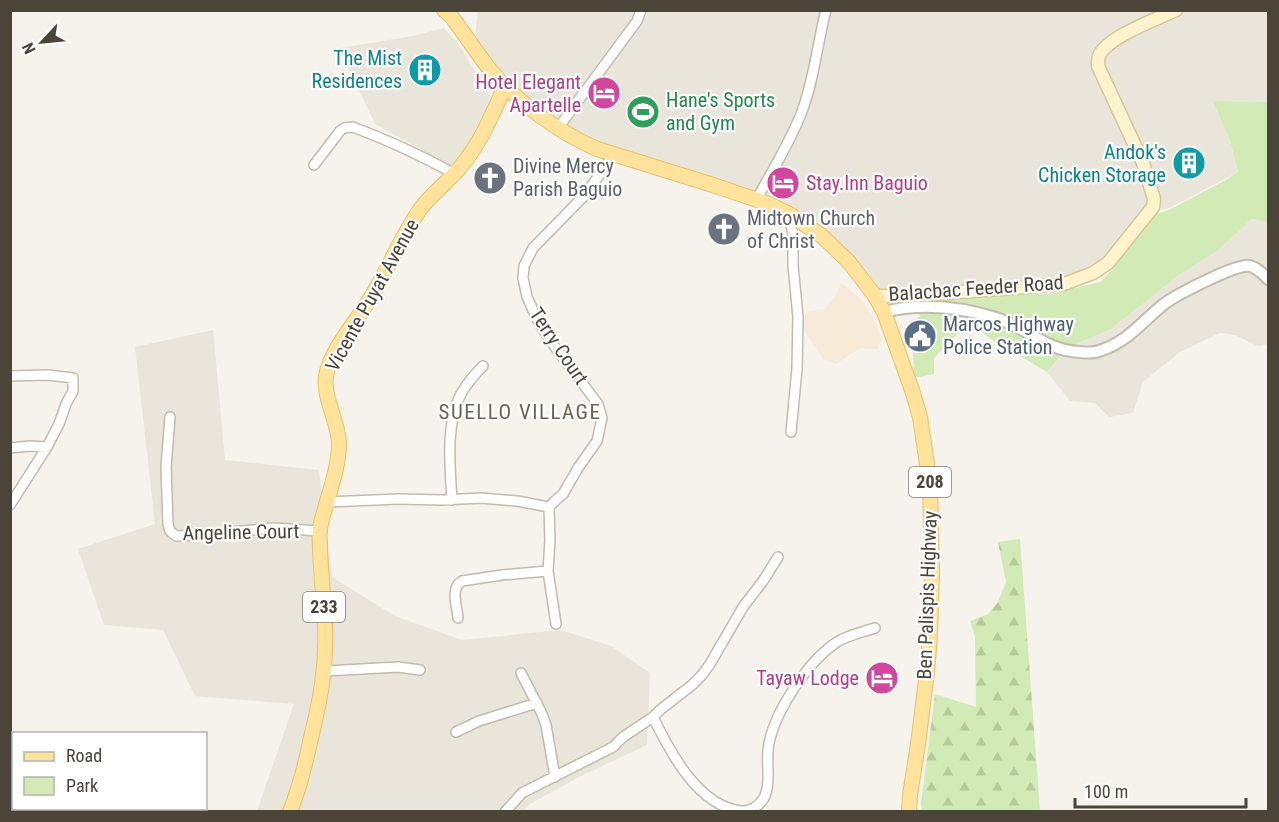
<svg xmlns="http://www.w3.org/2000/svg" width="1279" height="822" font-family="'Roboto Condensed',sans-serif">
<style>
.residential{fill:#eae5da}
.commercial{fill:#f7ead8}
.green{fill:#d2eab5}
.forest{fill:url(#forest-firs)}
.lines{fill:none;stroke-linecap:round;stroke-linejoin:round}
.minor-casing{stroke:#c2bbae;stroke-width:12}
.tertiary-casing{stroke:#c2bbae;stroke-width:14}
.secondary-casing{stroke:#d6c79b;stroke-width:15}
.primary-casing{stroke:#e6c16a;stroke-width:16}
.minor{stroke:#fff;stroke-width:9}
.tertiary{stroke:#fff;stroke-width:10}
.secondary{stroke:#fff3cd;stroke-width:12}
.primary{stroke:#ffe39c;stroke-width:14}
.labels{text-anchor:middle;stroke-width:4.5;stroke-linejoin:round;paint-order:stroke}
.shield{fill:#fff;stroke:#817c74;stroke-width:1.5}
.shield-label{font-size:18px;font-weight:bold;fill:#4b4439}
.culture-label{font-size:20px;fill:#0d838f;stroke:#fff;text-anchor:end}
.hotel-label{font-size:20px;fill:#b23c85;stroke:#fff;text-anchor:end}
.leisure-label{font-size:20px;fill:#27864d;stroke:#fff;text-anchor:start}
.worship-label{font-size:20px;fill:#5b616d;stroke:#fff;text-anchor:start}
.street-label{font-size:20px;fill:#4b4439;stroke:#fff}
.service-label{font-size:20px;fill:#4e5e75;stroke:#fff;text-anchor:start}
.neighbourhood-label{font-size:21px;letter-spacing:1.5px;fill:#6e6250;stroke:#fff}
</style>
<defs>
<pattern id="forest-firs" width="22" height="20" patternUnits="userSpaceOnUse" patternTransform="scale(1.5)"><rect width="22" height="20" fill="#d2eab5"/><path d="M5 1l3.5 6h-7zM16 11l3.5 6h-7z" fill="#b6ca9c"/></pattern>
</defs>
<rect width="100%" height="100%" fill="#f6f3ec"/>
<path class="residential" d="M478 10 1268 11V102L1213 101 1230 141 1238 172 1169 208 1164 209 1153 207 1108 263 1064 284 875 296 789 214 558 128 474 47Z
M444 28 457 42 491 96 485 113 463 152 452 167 375 124 339 48 413 36Z
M1252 219 1268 222V344L1258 346 1235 335 1220 333 1180 352 1143 382 1133 413 1109 417 1095 403 1070 401 1047 372 1067 348 1111 329 1179 275 1217 251Z
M213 330 225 460 319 470 332 577 395 616 462 640 561 630 611 646 650 673 647 745 579 777 530 804 523 811H257L294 704 195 696 163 630 104 625 78 549 155 524 135 347Z"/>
<path class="commercial" d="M841 283 861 299 874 318 882 340 877 349 860 348 836 364 823 359 801 326 807 311 825 309 836 296Z"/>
<path class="green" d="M1213 101 1268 102V222L1252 219 1217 251 1179 275 1111 329 1067 348 1047 372 988 337 970 321 934 358V374L914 378 913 350 910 322 920 316 916 305V293L1051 294 1100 282 1114 268 1125 248 1149 215 1167 211 1226 180 1238 172 1230 141Z"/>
<path class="forest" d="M1020 539 1040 811H922L921 803 935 694 976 707 975 637 970 621 988 614 998 602 1006 582 998 542Z"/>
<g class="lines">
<defs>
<path id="minor" d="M558 128 637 21 641 10
M314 165 340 131 344 128 353 127C388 140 422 156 455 174
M756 200C772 172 789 144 801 114 814 81 817 45 826 10
M789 214 793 235V265L798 317 797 369 791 432
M10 376 48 375 73 378V391L66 404 59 424 47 447 10 505
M170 417 166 467 168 524 170 531 176 536 198 535 274 528 320 531
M10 448 29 446 47 447
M452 500C450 467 445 422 462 392 468 382 475 374 483 366
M327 502 399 499 442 500 481 498 517 501 549 507
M549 507 556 500 563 494 578 468 597 441 602 418 598 404 549 339 537 319 527 297 523 278 524 266 533 248 584 196 614 155
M549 507 550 540 548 571 556 624
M458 618C457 606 450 588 462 581L502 575 548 571
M325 671 398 667 420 670
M521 673 542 714 546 725 555 777
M653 717C670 752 698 806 741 811 750 812 759 806 764 798 772 782 765 761 769 743 776 710 808 661 837 642 848 635 863 632 875 628
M456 732 479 721 537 703
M505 812 522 793 613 747 623 737 653 717 660 710 692 685 702 675 710 664 743 607 763 581 778 557"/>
<path id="tertiary" d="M884 312C920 303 960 307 996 318 1027 327 1043 350 1080 352 1087 353 1095 353 1102 350 1127 342 1144 320 1164 304 1176 295 1237 263 1250 266 1258 268 1263 274 1268 279"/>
<path id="secondary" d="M875 296H908L1064 284 1093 273 1108 263 1153 207 1154 199 1143 163 1098 66C1098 64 1098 58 1099 56 1107 37 1157 19 1176 10"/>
<path id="primary" d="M444 10 451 16C465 34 477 54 492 72 519 104 559 132 597 149L713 185 769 204 789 214 822 236 849 262 875 296 884 312 913 393 920 417 930 484 932 573 930 635 927 672 918 744 910 795 909 812
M290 812C299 789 305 766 310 742 320 701 327 668 325 626 324 600 321 575 320 549 320 543 319 537 320 531 320 522 324 513 326 505 332 484 339 464 339 443 338 420 323 399 326 376 330 351 355 323 368 302 387 273 399 240 419 211 431 193 449 182 462 165 481 142 493 113 505 86"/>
</defs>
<use href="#minor" class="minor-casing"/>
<use href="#tertiary" class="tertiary-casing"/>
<use href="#secondary" class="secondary-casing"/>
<use href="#primary" class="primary-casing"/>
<use href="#minor" class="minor"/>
<use href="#tertiary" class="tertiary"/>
<use href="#secondary" class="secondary"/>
<use href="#primary" class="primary"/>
</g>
<defs>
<symbol id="building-disc" viewBox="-11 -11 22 22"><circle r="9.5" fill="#0f9aa8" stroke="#fff"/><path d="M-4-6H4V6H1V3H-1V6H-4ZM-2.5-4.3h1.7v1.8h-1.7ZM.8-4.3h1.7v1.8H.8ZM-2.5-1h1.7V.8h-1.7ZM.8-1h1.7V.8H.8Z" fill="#fff"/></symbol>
<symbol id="hotel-disc" viewBox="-11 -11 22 22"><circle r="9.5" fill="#d1479c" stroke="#fff"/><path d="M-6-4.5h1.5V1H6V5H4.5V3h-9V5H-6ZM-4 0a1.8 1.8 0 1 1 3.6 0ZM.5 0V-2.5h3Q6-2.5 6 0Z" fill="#fff"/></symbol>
<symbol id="stadium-disc" viewBox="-11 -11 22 22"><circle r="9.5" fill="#2e9e5b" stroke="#fff"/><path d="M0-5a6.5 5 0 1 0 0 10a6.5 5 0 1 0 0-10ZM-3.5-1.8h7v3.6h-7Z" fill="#fff"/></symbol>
<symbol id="church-disc" viewBox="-11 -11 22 22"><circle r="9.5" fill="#6b7280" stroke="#fff"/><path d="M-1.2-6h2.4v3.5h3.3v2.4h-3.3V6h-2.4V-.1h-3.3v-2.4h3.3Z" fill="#fff"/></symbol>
<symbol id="civic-disc" viewBox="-11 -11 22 22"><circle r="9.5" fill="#5c6f8a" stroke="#fff"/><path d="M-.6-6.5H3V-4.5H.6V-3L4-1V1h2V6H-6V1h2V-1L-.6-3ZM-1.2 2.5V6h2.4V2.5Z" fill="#fff"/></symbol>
</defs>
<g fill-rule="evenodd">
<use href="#building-disc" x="406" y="51" width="38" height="38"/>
<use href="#hotel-disc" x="585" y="74" width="38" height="38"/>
<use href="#stadium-disc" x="624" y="93" width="38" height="38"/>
<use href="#building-disc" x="1170" y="144" width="38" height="38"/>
<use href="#church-disc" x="471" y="159" width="38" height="38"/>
<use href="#hotel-disc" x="764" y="164" width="38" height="38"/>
<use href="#church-disc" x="705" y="210" width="38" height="38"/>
<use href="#civic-disc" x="901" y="317" width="38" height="38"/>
<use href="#hotel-disc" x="863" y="659" width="38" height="38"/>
</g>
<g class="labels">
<g class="shield">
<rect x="909" y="467" width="42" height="30" rx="4.5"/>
<rect x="303" y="592" width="42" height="30" rx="4.5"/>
</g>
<g class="shield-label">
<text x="930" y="488">208</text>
<text x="324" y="613">233</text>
</g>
<g class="culture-label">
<text x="402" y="65">The Mist<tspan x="402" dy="23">Residences</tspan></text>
<text x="1166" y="159">Andok's<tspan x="1166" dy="23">Chicken Storage</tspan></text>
</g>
<g class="hotel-label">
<text x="581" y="89">Hotel Elegant<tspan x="581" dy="23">Apartelle</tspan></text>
<text x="806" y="190" text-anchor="start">Stay.Inn Baguio</text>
<text x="859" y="685">Tayaw Lodge</text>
</g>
<g class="leisure-label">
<text x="666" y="107">Hane's Sports<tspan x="666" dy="23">and Gym</tspan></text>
</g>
<g class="worship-label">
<text x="513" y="173">Divine Mercy<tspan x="513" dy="23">Parish Baguio</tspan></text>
<text x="747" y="225">Midtown Church<tspan x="747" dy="23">of Christ</tspan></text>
</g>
<g class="street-label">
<text transform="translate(976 288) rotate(-4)" y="7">Balacbac Feeder Road</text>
<text transform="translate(372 295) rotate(-61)" y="7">Vicente Puyat Avenue</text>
<text transform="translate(559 346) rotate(56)" y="7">Terry Court</text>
<text transform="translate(241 532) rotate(-1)" y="7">Angeline Court</text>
<text transform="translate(927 595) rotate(-88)" y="7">Ben Palispis Highway</text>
</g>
<g class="service-label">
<text x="943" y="331">Marcos Highway<tspan x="943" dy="23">Police Station</tspan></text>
</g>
<g class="neighbourhood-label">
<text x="520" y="419">SUELLO VILLAGE</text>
</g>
</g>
<rect width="1279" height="822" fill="none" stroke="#4b4439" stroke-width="24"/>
<rect x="12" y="732" width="195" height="78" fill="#ffffff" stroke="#b7b4b0" stroke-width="1.5"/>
<rect x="24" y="752" width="30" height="9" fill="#ffe39c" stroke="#b7b4b0" stroke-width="1.5"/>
<text x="66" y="762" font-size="18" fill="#4b4439">Road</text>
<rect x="24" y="777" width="30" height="18" fill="#d2eab5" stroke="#b7b4b0" stroke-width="1.5"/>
<text x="66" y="792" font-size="18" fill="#4b4439">Park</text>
<g transform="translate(42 42) rotate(244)" stroke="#ffffff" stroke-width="4.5" paint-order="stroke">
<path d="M0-4.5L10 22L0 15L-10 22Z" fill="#4b4439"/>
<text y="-9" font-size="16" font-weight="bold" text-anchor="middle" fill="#4b4439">N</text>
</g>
<path d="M1075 798v9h171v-9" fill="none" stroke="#4b4439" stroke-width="3"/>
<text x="1084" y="798" font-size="18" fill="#4b4439" stroke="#ffffff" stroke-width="4.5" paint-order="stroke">100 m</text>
</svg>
